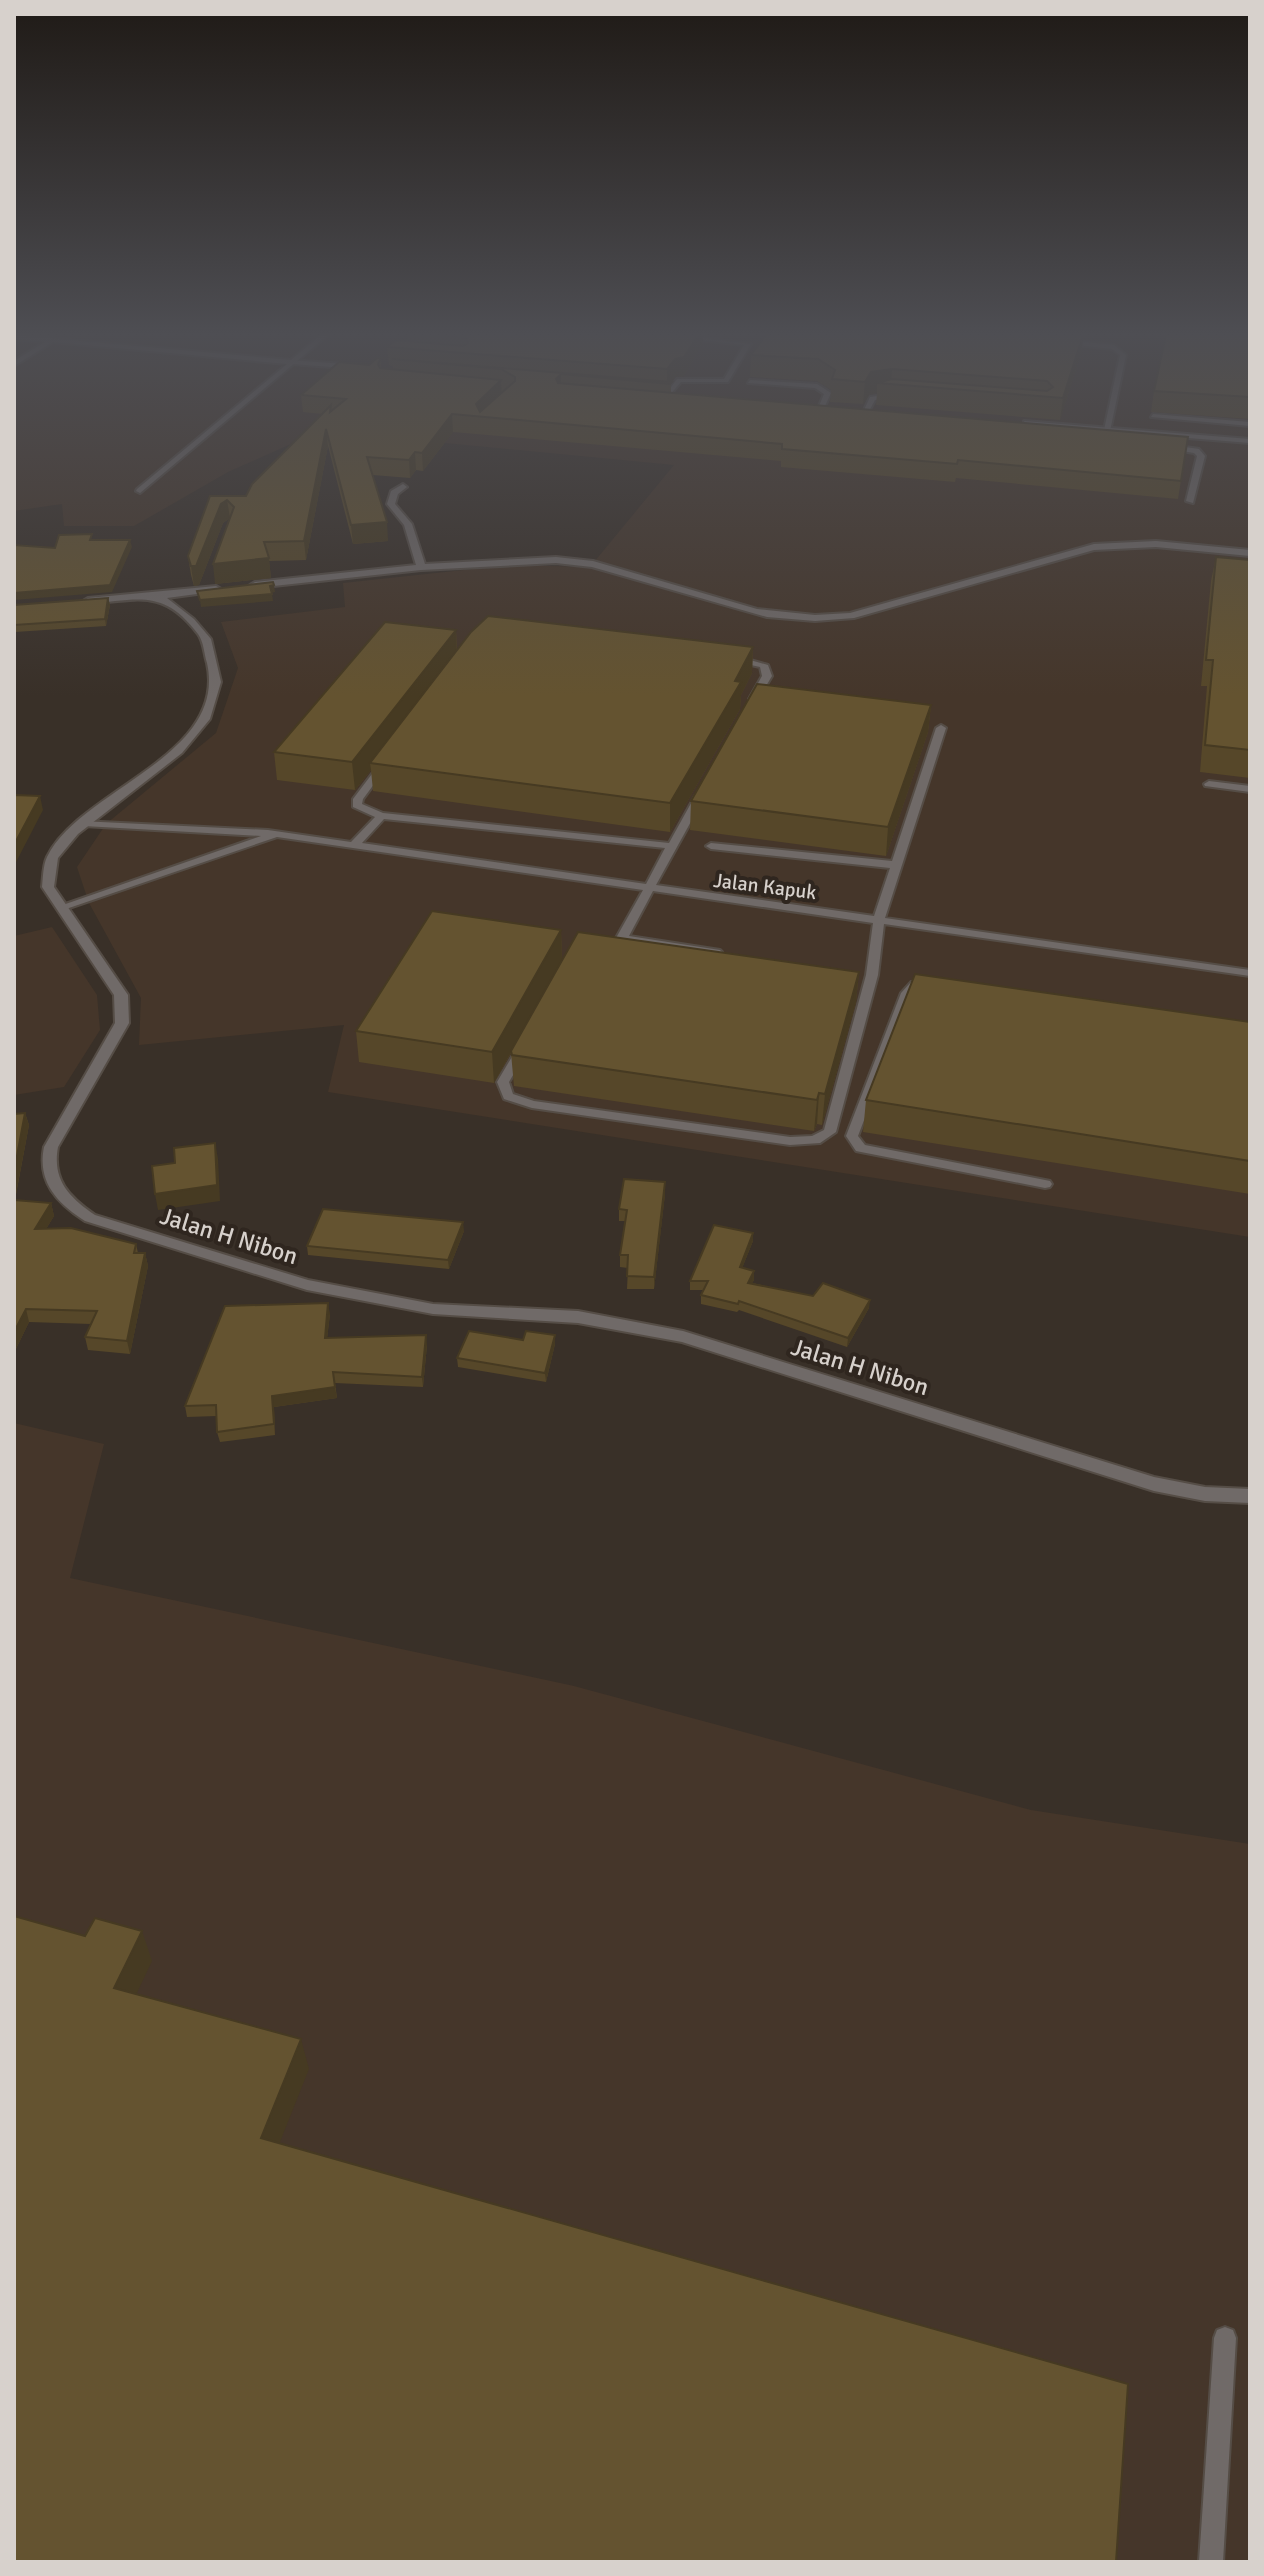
<svg xmlns="http://www.w3.org/2000/svg" width="1264" height="2576" font-family="Signika,sans-serif">
<style>
.built{fill:#45362a}
.lines{fill:none;stroke-linecap:round;stroke-linejoin:round}
.service-casing{stroke:#554d46;stroke-width:4}
.minor-casing{stroke:#554d46;stroke-width:4}
.service{fill:#706a68;fill-rule:evenodd}
.minor{fill:#706a68;fill-rule:evenodd}
.wall{fill:#564729}
.shaded-wall{fill:#463a22}
.building{fill:#645330;stroke:#463a22;stroke-width:2}
.labels{text-anchor:middle;stroke-width:8;stroke-linejoin:round;paint-order:stroke}
.far-street-label{font-size:20px;fill:#d7d1cc;stroke:#2f261f}
.street-label{font-size:24px;fill:#d7d1cc;stroke:#2f261f}
</style>
<rect width="100%" height="100%" fill="#393028"/>
<path class="built" d="M14 335H1250V1237L328 1092 344 1025 139 1045 141 998 89 903 77 867 106 824 216 733 238 668 221 622 345 607 343 583 510 565 590 567 674 465 320 431 228 472 134 526H64L62 504 14 511Z
M52 927 97 995 100 1030 64 1087 14 1095V936Z
M14 1423 104 1444 70 1578 574 1686 1031 1810 1250 1844V2562H14Z"/>
<g class="lines">
<defs>
<path id="service" d="M14 335 291 360 321 335H328L140 493 136 491 137 489 287 364 53 342 14 366V361L45 342 14 339Z
M657 335H677L751 344 728 382H681L669 396 666 394 677 379H724L744 345Z
M1063 340 1114 345 1126 355 1110 431 1104 430 1120 355 1112 349 1061 343Z
M750 380 817 384 831 393 825 406 822 408 819 406 824 394 815 388 748 383Z
M894 394 896 397 875 400 869 411 864 410 870 397Z
M1153 414 1250 422V426L1151 417Z
M1164 444 1199 449 1205 456 1193 503 1186 501 1197 456 1194 453 1164 448Z
M736 656 768 665 772 676 757 701 749 699 762 676 760 667 733 661V657Z
M941 725 946 728 885 918 1250 970V976L884 924 878 975 836 1132 820 1143 790 1145 532 1108 504 1099 497 1082 516 1050 520 1049 526 1053 509 1082 513 1094 534 1101 790 1137 812 1136 824 1130 866 975 873 923 653 891 629 936 720 950 722 952 716 955 618 940 616 938 643 890 277 837 66 909 62 910 57 907 261 836 84 826 80 825V821L268 830 351 842 375 817 353 807V799L378 766 381 765 386 768 363 799 362 804 383 813 669 843 695 796H703L704 798 656 885 874 916 890 868 711 849 706 846 711 843 892 861 936 728ZM384 819 665 848 646 884 362 843Z
M1209 781 1250 786V792L1205 786 1204 784Z
M920 981 926 984 918 987 912 994 858 1136 865 1145 1045 1180 1050 1181 1052 1184 1050 1187 1045 1188 861 1152 856 1151 846 1136 901 993 911 982Z
M1225 2327 1233 2330 1236 2338 1223 2562H1199L1214 2338 1217 2330Z"/>
<path id="minor" d="M289 360 358 365 362 367 358 369 292 364Z
M1024 421 1250 439V443L1027 425Z
M403 484 407 487 398 494 395 504 412 524 425 564 556 557 593 561 757 609 815 615 850 613 1094 544 1156 541 1250 550V556L1156 547 1094 550 854 618 815 621 767 617 592 567 556 563 421 570 255 588 250 585 255 582 416 565 404 525 387 504 391 491Z
M216 586 221 589 219 591 167 598 194 619 211 639 221 682 210 719 182 753 78 834 58 858 54 887 128 995 129 1023 58 1147C52 1180 69 1197 95 1215L308 1280 433 1304 578 1311 683 1331 1154 1477 1205 1487 1250 1489V1503L1205 1501 1154 1491 682 1342 578 1323 433 1314 307 1290 85 1221C57 1203 37 1182 44 1147L115 1023 114 995 42 887C43 878 43 865 47 857 80 789 228 757 207 663 204 654 204 642 198 634 163 588 138 600 88 604L83 601 88 598Z"/>
</defs>
<use href="#service" class="service-casing"/>
<use href="#minor" class="minor-casing"/>
<use href="#service" class="service"/>
<use href="#minor" class="minor"/>
</g>
<path class="wall" d="M407 335H708H703V343L684 376 675 377 671 382V393L1188 437 1178 499 956 478 955 482 781 467V461L453 432 423 471 416 470 410 478 373 475 388 541 353 544 328 446 306 560 269 561 271 578 215 584 230 518 223 523 199 585 194 586 191 575 188 556 210 496H246L322 414 303 412 301 395 369 365 381 358V369L393 370V366L389 365 387 347 407 341Z
M1250 336V419L1151 412 1154 391Z
M1081 353 1060 420 876 405 877 393 870 394 863 404 830 402 831 390 817 381 750 377 751 355Z
M1216 557 1250 560V778L1200 772 1207 686H1201L1211 581Z
M108 598 110 605 106 626 15 632 14 634V605Z
M456 630 457 650 753 647 752 673 741 695 740 709 670 832 373 791 371 770 355 790 277 780 274 752Z
M931 705 928 732 886 856 690 830 691 801Z
M561 930 562 960 859 972 856 1002 822 1125 817 1124 814 1131 514 1086 511 1053 494 1083 359 1062 356 1031Z
M1250 1022V1194L863 1132 866 1100Z
M25 1113 29 1125 15 1200 51 1203 54 1216 46 1229 136 1244 138 1253H145L148 1266 130 1354 88 1350 85 1337 91 1324 29 1322 14 1353V1114Z
M665 1182V1194L654 1289H627L628 1268 620 1267V1255L625 1221H619V1209Z
M464 1231 449 1269 308 1255 307 1246Z
M753 1233V1241L742 1268 754 1280 752 1283 869 1308 847 1347 739 1310 737 1312 701 1304V1295L704 1290H690V1281Z
M330 1314 327 1338 427 1345 423 1387 335 1383 337 1398 274 1407 275 1435 220 1442 217 1432V1416L187 1417 185 1406Z
M555 1335V1344L546 1382 458 1367 457 1358Z"/>
<path class="shaded-wall" d="M698 335H703V343L684 376 675 377 670 384H667V369L675 359Z
M1084 335 1081 353 1060 420 1063 398Z
M892 369 891 384 877 383V393L870 394 863 404 865 382 871 372Z
M561 374V391L556 379Z
M501 380 502 397 481 417 476 404Z
M452 414 453 432 423 471 422 453Z
M326 429 328 446 306 560 304 541Z
M415 452 416 470 410 478 409 460Z
M227 500 230 518 223 523 199 585 194 586 191 566 221 504Z
M387 522 388 541 353 544 351 525Z
M130 540 132 547 112 592 14 600V593Z
M269 558 271 578 215 584 213 564Z
M274 585 275 592 271 593 270 586Z
M272 594 273 601 201 607 200 600Z
M108 598 110 605 106 626 105 619Z
M456 630 457 656 370 763 371 770 355 790 352 762Z
M753 647 752 673 741 695 740 709 670 832V803Z
M931 705 928 732 886 856 888 827Z
M40 796 43 810 14 866V845Z
M561 930 562 960 494 1083 492 1052Z
M859 972 856 1002 822 1125 825 1094Z
M819 1093 817 1124 814 1131 817 1100Z
M25 1113 29 1125 14 1204V1172Z
M215 1143 218 1159 220 1201 158 1210 155 1194Z
M665 1182V1194L654 1289V1277Z
M51 1203 54 1216 38 1242 35 1229Z
M463 1222 464 1231 449 1269 448 1260Z
M753 1233V1241L739 1276 740 1267Z
M145 1253 148 1266 130 1354 127 1341Z
M754 1271V1280L748 1291V1283Z
M870 1300 869 1308 847 1347 848 1338Z
M328 1303 330 1314 326 1349 325 1338Z
M26 1309 29 1322 14 1353V1332Z
M426 1335 427 1345 423 1387 422 1377Z
M555 1335V1344L546 1382 545 1373Z
M335 1387 337 1398 274 1407 275 1435 272 1396Z
M142 1931 152 1961 125 2018 114 1988Z
M301 2039 309 2069 270 2167 261 2138Z"/>
<path class="building" d="M439 335H698L684 357 675 359 667 369 387 347 396 340 463 346 468 343 466 338Z
M766 335H1083L1063 398 877 383 892 379 1047 391 1053 387 1047 381 892 369 871 372 865 382 832 379 835 370 818 359 751 355Z
M1166 335H1232L1250 336V397L1154 391Z
M377 358H381L378 364 380 368 501 380 476 404 480 412 515 381V377L501 369 392 359 672 382 670 384 561 374 556 379 558 383 1188 437 1181 481 958 460 957 464 782 449V444L452 414 422 453 415 452 409 460 367 457 387 522 351 525 326 429 304 541 264 542 269 558 213 564 234 507 227 500 221 504 196 566H191L188 556 210 496H246L252 484 331 405 330 412 346 399 301 395 339 362 369 365Z
M92 534 90 540H130L110 585 14 593V545L55 548 59 535Z
M1216 557 1250 560V750L1205 745 1213 660H1206Z
M273 582 274 585 270 586 272 594 200 600 197 591Z
M108 598 105 619 14 625V605Z
M488 616 753 647 735 681 741 682 670 803 370 763 471 632Z
M385 622 456 630 352 762 274 752Z
M757 684 931 705 888 827 691 801Z
M14 795 40 796 14 845Z
M432 911 561 930 492 1052 356 1031Z
M578 932 859 972 825 1094 819 1093 817 1100 512 1055 511 1051Z
M915 974 1250 1022V1161L866 1100Z
M25 1113 14 1172V1114Z
M215 1143 217 1185 155 1194 152 1166 175 1163 174 1148Z
M624 1179 665 1182 654 1277 627 1276 628 1255H620L627 1210 619 1209Z
M14 1200 51 1203 35 1229 71 1228 136 1244 134 1253H145L127 1341 85 1337 97 1311 26 1309 14 1332Z
M323 1209 463 1222 448 1260 307 1246Z
M714 1225 753 1233 740 1267 754 1271 748 1283 813 1296 823 1283 870 1300 848 1338 739 1301 738 1304 701 1295 708 1281H690Z
M328 1303 325 1338 426 1335 422 1377 333 1372 335 1387 272 1396 274 1424 217 1432 216 1405 185 1406 225 1306Z
M469 1331 523 1340 526 1331 555 1335 545 1373 457 1358Z
M14 1916 85 1936 95 1918 142 1931 114 1988 301 2039 261 2138 1128 2384 1116 2562H14Z"/>
<linearGradient id="sky" x2="0" y2="1"><stop stop-color="#1f1a16"/><stop offset="0.48" stop-color="#4e4e53"/><stop offset="1" stop-color="#4e4e53" stop-opacity="0"/></linearGradient>
<rect width="1264" height="696" fill="url(#sky)"/>
<g class="labels">
<g class="far-street-label">
<text transform="translate(765 886) rotate(7)" y="7">Jalan Kapuk</text>
</g>
<g class="street-label">
<text transform="translate(229 1236) rotate(17)" y="8">Jalan H Nibon</text>
<text transform="translate(860 1367) rotate(17)" y="8">Jalan H Nibon</text>
</g>
</g>
<rect width="1264" height="2576" fill="none" stroke="#d7d1cc" stroke-width="32"/>
</svg>
